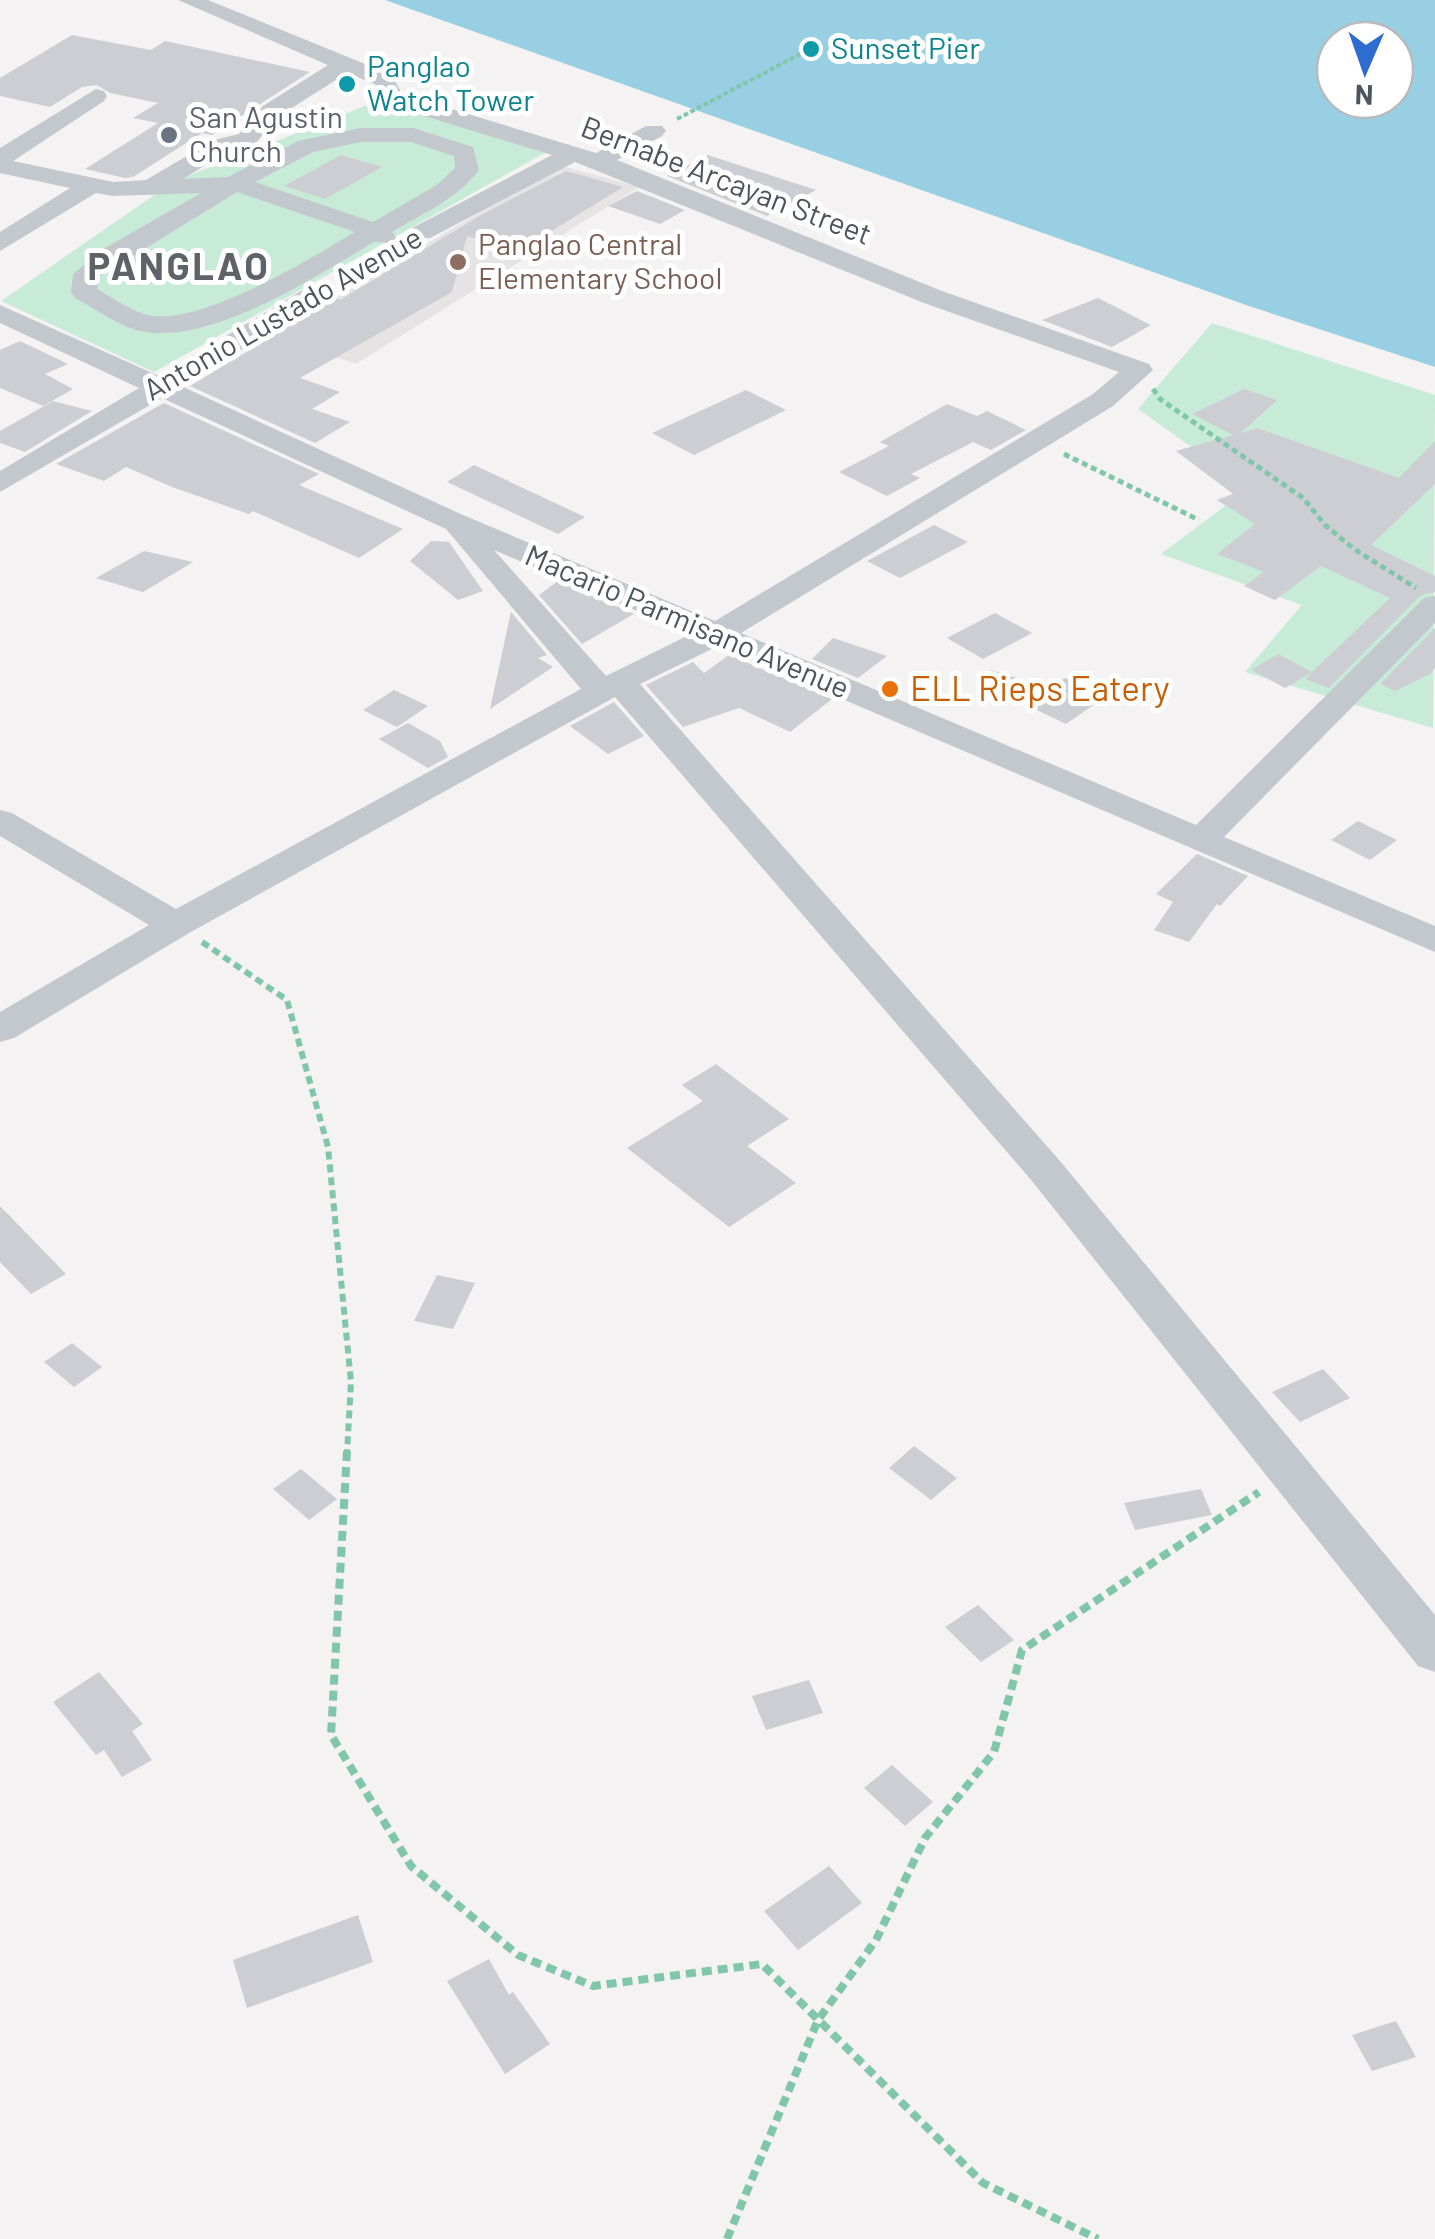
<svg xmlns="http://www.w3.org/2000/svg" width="1435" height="2239" font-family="Barlow,sans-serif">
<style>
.education{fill:#e5e3e3}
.green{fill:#c7ebd7}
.water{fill:#99cfe3;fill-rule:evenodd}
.building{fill:#cdced4}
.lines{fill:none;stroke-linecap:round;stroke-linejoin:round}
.path-far3{stroke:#82c6a9;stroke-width:4;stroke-dasharray:5 2.5;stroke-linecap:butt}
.path-far2{stroke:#82c6a9;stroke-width:5;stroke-dasharray:6 4;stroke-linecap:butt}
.path-far1{stroke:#82c6a9;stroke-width:6;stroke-dasharray:8 5;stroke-linecap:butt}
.path{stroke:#82c6a9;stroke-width:8;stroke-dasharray:10 6;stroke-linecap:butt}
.minor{fill:#c2c8ce;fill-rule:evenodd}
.culture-dot{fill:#0f9aa8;stroke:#fff;stroke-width:4}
.worship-dot{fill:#6b7280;stroke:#fff;stroke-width:4}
.education-dot{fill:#8d6e63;stroke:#fff;stroke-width:4}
.food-dot{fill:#e8710a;stroke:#fff;stroke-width:4}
.labels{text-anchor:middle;stroke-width:10;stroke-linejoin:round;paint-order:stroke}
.far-culture-label{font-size:30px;fill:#0d838f;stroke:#fff;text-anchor:start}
.far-worship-label{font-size:30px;fill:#5b616d;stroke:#fff;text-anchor:start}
.far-street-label{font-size:30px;fill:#4c545d;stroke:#fff}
.far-education-label{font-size:30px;fill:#785e54;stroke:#fff;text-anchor:start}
.food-label{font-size:35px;fill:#c56008;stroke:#fff;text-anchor:start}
.far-district-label{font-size:38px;font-weight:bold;letter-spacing:2.5px;fill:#5f6266;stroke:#fff}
</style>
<rect width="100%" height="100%" fill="#f4f2f2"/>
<path class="education" d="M559 165 639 187 356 364 272 336Z"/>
<path class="green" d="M385 98 548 151 154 372 1 301 173 182Z
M1212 323 1435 395 1433 728 1245 672 1302 605 1161 554 1249 488 1138 409Z"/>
<path class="water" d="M385 0H1435V367L1249 306ZM1335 40H1395V100H1335Z"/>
<path class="building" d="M72 35 151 50 165 41 310 72 212 135 202 133 133 177 125 178 85 169 158 123 133 118 158 103 110 93 97 85 82 87 50 107 0 96V78Z
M341 155 382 167 325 199 284 186Z
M708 155 816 190 767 216 667 176Z
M566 171 623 187 519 251 467 236 452 292 300 378 340 392 312 409 350 422 315 443 190 386 336 298 340 300 481 215Z
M637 191 685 210 660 224 608 206Z
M1098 298 1151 325 1112 347 1042 320Z
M20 341 68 364 45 374 73 389 43 406 0 388V350Z
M1244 389 1277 400 1241 433 1257 428 1399 478 1435 441V484L1371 545 1435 576V592L1421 595 1329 688 1305 679 1312 672 1285 688 1251 670 1278 654 1312 672 1390 598 1321 566 1275 600 1244 586 1264 572 1217 554 1255 524 1217 500 1233 494 1176 451 1233 435 1192 414Z
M746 390 786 410 694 455 652 433Z
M53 401 92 411 25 452 0 443V431Z
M164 403 319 474 299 485 403 529 359 558 253 511 249 514 172 487 126 467 104 481 56 464Z
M947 404 977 416 987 411 1026 430 991 450 973 442 911 474 920 478 887 496 839 472 889 446 880 442Z
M474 465 585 517 558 534 447 482Z
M934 525 968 542 900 578 867 561Z
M431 541 449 542 483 591 458 600 410 561Z
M144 551 193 562 143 592 96 578Z
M558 581 634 614 582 644 539 595Z
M511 612 547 655 538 658 553 667 490 709Z
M995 613 1032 633 983 659 947 638Z
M1435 628V668L1430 674 1395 691 1380 684Z
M833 638 887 656 858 678 812 659Z
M729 655 832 699 790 732 739 708 683 727 646 685 693 662 704 673Z
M991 670 1050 688 1065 678 1105 697 1066 724 985 685Z
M394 690 428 706 397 727 363 710Z
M614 702 644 736 608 754 570 726Z
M408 723 440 741 448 757 428 768 379 739Z
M1358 821 1397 840 1370 860 1331 840Z
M1197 854 1248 876 1220 906 1217 904 1189 942 1154 930 1173 902 1156 894Z
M716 1064 789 1119 747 1146 796 1183 729 1227 627 1148 703 1101 682 1085Z
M0 1206 66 1274 31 1294 0 1262Z
M437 1275 475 1283 453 1329 414 1321Z
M72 1343 102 1367 74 1387 44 1362Z
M1323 1369 1350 1398 1300 1422 1272 1392Z
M914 1446 957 1478 931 1500 889 1468Z
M301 1469 337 1499 309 1520 273 1489Z
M1201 1489 1212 1515 1135 1530 1124 1503Z
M978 1605 1014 1640 981 1662 945 1627Z
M99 1672 143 1724 132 1731 152 1760 122 1777 104 1750 96 1755 53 1702Z
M809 1680 823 1713 766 1730 752 1696Z
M892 1765 933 1802 905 1826 864 1788Z
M829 1866 862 1903 798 1950 764 1911Z
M358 1915 373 1962 247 2008 233 1960Z
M489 1959 509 1995 513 1992 550 2044 505 2074 447 1981Z
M1396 2021 1416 2057 1372 2071 1352 2035Z"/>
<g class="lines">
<path class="path-far3" d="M677 119 821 43"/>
<path class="path-far2" d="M1153 389 1160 399 1303 498 1325 525 1354 549 1416 588
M1064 454 1199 520"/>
<path class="path-far1" d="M202 942 287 1000 328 1147 351 1382 347 1453"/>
<path class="path" d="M347 1451 331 1735 411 1866 518 1955 593 1986 762 1964 983 2183 1098 2239
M727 2239 818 2020 876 1940 925 1838 994 1752 1022 1650 1259 1492"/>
<path class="minor" d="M178 0H208L392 75 402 94 596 153 646 126H662L666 131 662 136 617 160 942 291 1149 364 1153 370 1113 406 741 633 1196 825 1424 598 1435 596V623L1224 837 1435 926V952L718 646 640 684 1060 1161 1435 1615V1672L1418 1666 1032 1181 615 697 189 933 14 1038 0 1042V1012L149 925 0 836V810L12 813 176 909 581 689 446 529 162 398 0 492V471L139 388 0 323V305L159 376 301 291H319L323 297 319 303 181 386 463 515 715 621 1093 394 1119 372 924 303 575 162 430 238H412L408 233 412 228 552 155 385 104 375 84 347 73 279 116 255 144 230 150 183 179 228 177 298 141 361 128H413L473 147 479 170C457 199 422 214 392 232L397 238 393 243 374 242C315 277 214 343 145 332 120 328 97 309 75 298L71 292 73 274 105 248 201 193 113 196 96 193 0 251V232L70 188 0 173V148L96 89 104 91 107 96 104 101 13 161 113 182 146 180 214 140 239 134 263 106 328 65ZM361 142H411L454 156 455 168 437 185 373 222 255 182 313 152ZM237 192 355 232C308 260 207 322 154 316 134 314 114 298 97 289L99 277ZM494 550 691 634 606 676Z"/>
</g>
<g class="culture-dot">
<circle cx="811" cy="49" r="10"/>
<circle cx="347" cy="84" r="10"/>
</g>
<circle class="worship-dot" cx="169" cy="135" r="10"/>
<circle class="education-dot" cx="458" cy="262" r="10"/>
<circle class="food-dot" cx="890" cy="689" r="10"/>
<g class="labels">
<g class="far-culture-label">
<text x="831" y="59">Sunset Pier</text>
<text x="367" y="77">Panglao<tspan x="367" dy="34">Watch Tower</tspan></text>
</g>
<g class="far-worship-label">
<text x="189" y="128">San Agustin<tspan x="189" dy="34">Church</tspan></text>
</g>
<g class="far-street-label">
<text transform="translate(726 181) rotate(21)" y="10">Bernabe Arcayan Street</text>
<text transform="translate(283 314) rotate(-30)" y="10">Antonio Lustado Avenue</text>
<text transform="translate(687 622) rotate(23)" y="10">Macario Parmisano Avenue</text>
</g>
<g class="far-education-label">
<text x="478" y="255">Panglao Central<tspan x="478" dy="34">Elementary School</tspan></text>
</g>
<g class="food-label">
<text x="910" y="701">ELL Rieps Eatery</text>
</g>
<g class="far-district-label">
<text x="179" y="280">PANGLAO</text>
</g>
</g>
<g transform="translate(1365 70) rotate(182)"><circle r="48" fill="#ffffff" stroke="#b7bbbe" stroke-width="2.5"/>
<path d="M0-8L18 38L0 25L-18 38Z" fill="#2f6cd1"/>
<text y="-15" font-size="28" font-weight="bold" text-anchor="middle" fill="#4c545d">N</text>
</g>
</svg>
